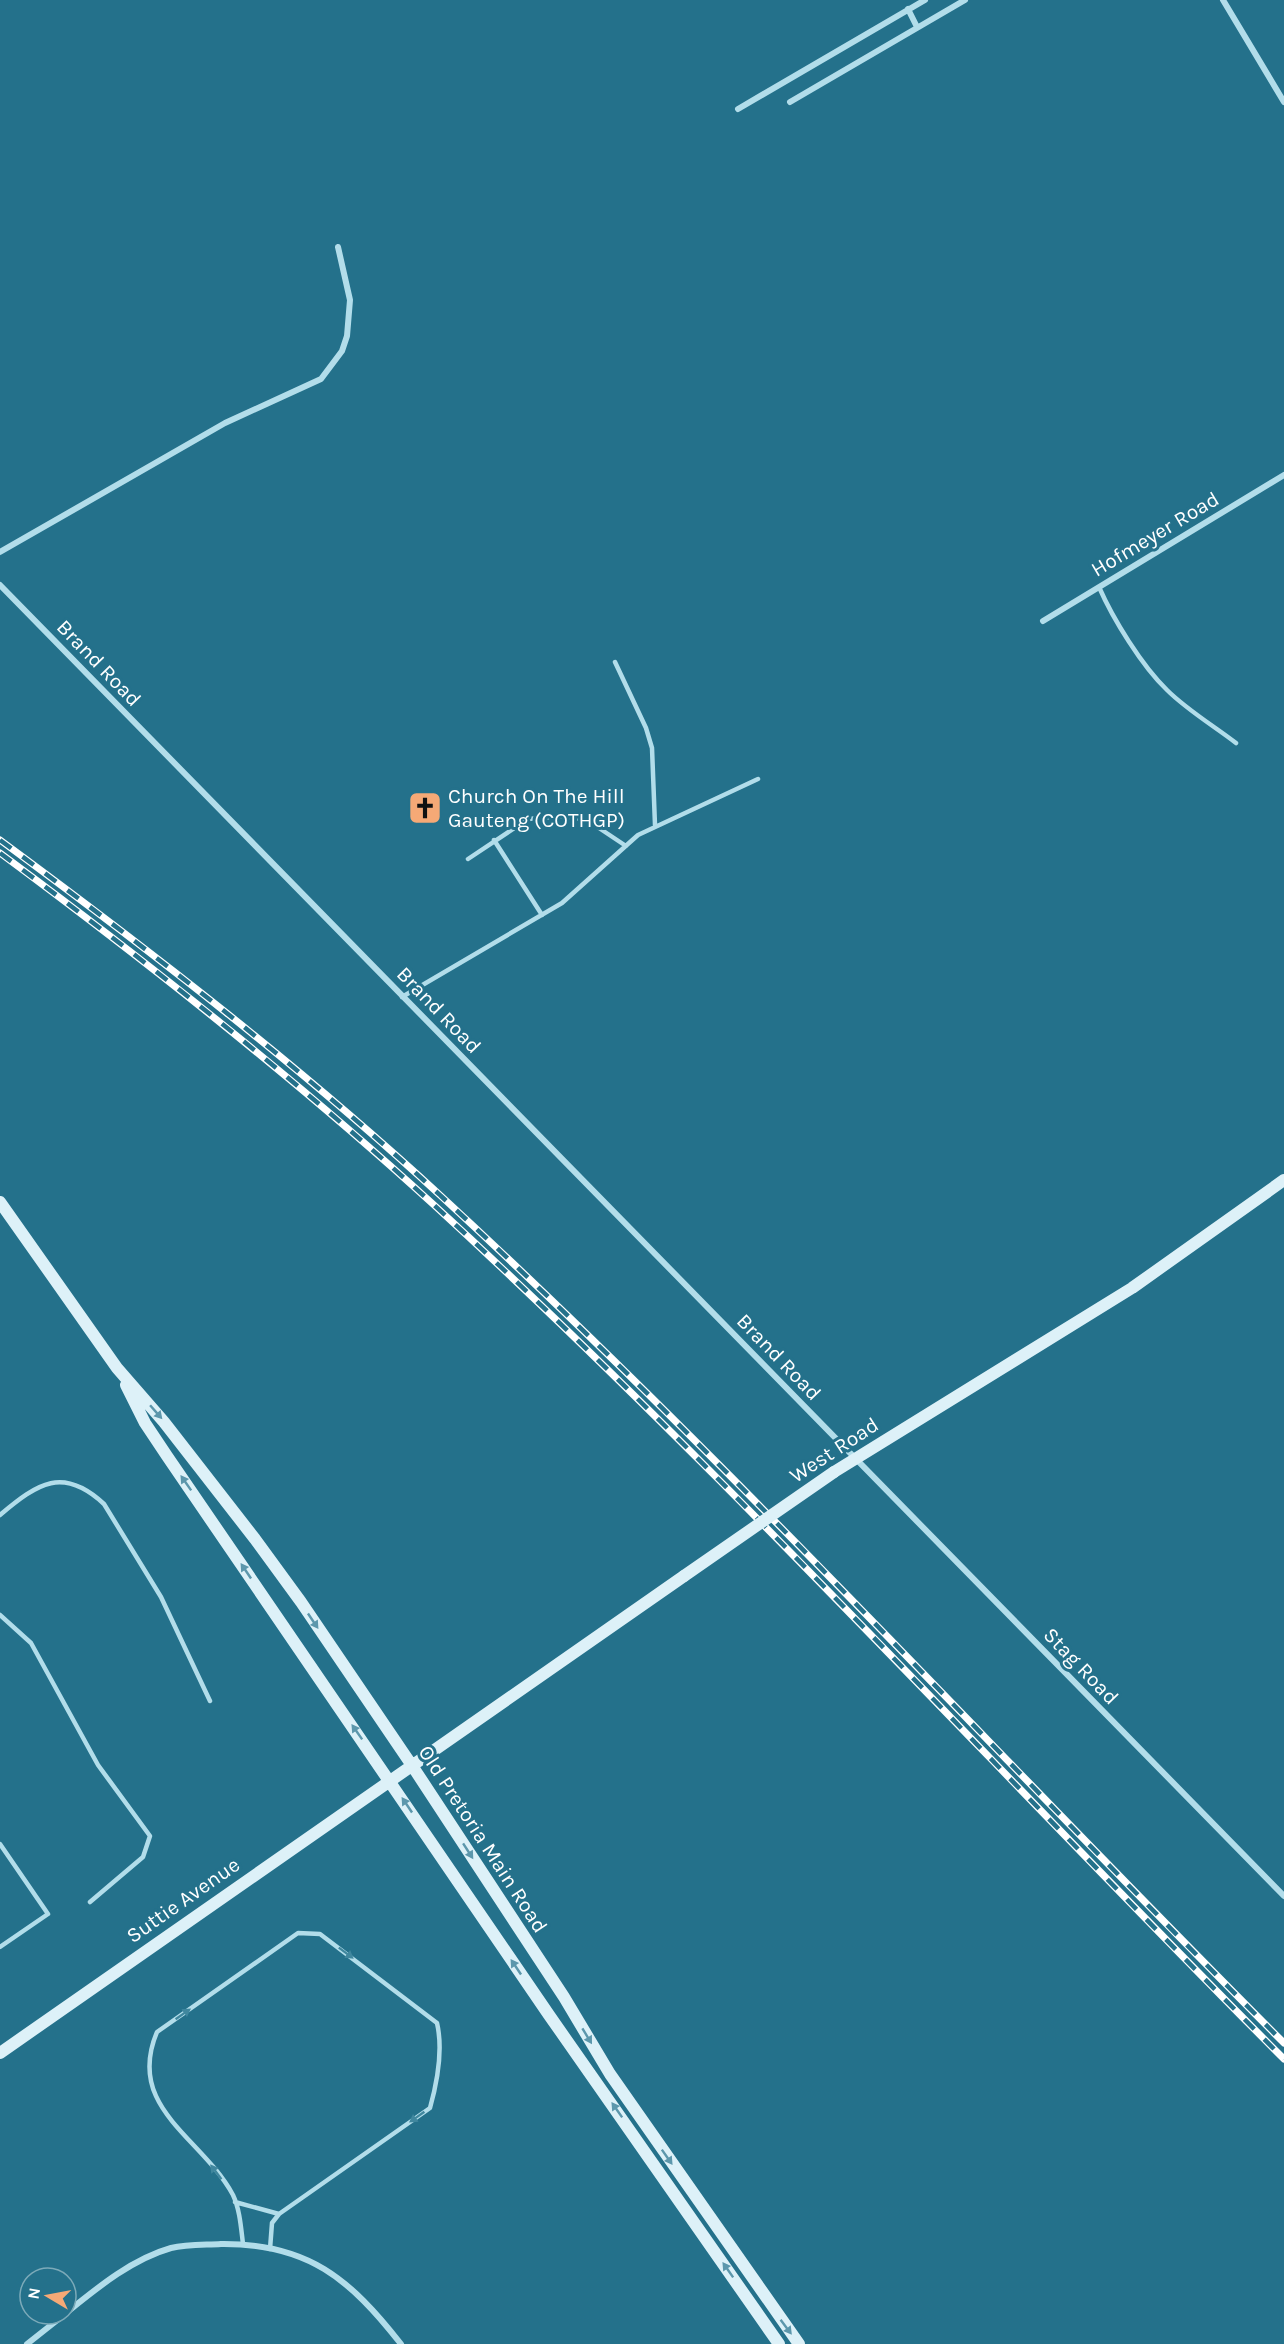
<svg xmlns="http://www.w3.org/2000/svg" width="1284" height="2344" font-family="Karla,sans-serif">
<style>
.lines{fill:none;stroke-linecap:round;stroke-linejoin:round}
.lane{stroke:#b2ddea;stroke-width:4.5}
.street{stroke:#b2ddea;stroke-width:6}
.secondary{stroke:#ddf1f8;stroke-width:12}
.rail-casing{stroke:#fff;stroke-width:7}
.rail{stroke:#24718b;stroke-width:4.5;stroke-dasharray:14;stroke-linecap:butt}
.secondary-bridge{stroke:#ddf1f8;stroke-width:12}
.oneway{fill:#5c97ac}
.oneway2{fill:#40879e}
.labels{text-anchor:middle;stroke-width:6;stroke-linejoin:round;paint-order:stroke}
.street-label{font-size:21px;fill:#fff;stroke:#24718b}
.poi-label{font-size:21px;fill:#fff;stroke:#24718b;text-anchor:start}
</style>
<rect width="100%" height="100%" fill="#24718b"/>
<g class="lines">
<path class="lane" d="M1099 587C1113 619 1142 666 1167 690 1187 710 1214 726 1236 743
M615 662 646 728 652 748 655 825
M494 840 542 915
M468 859 528 819 562 816 587 820 626 846
M402 997 562 903 638 835 758 779
M0 1515C38 1483 63 1466 104 1504L161 1597 210 1701
M0 1615 31 1643 98 1765 150 1836 143 1857 90 1902
M0 1844 48 1914 0 1947
M235 2202 279 2214
M243 2244C241 2228 240 2210 233 2195 202 2137 125 2108 157 2032L298 1933 320 1934 437 2023C443 2049 437 2083 430 2108L279 2214 272 2223 270 2249"/>
<path class="street" d="M1223 0 1284 102
M908 9 917 27
M790 102 965 0
M738 109 925 0
M0 552 225 423 321 379 342 351 347 336 350 300 338 247
M0 585 1284 1896
M1043 621 1284 475
M66 2313C97 2288 132 2259 171 2248 187 2244 205 2245 221 2244 308 2243 350 2279 401 2344
M27 2344 65 2314"/>
<path class="secondary" d="M0 1202 117 1368 164 1422 255 1539 301 1602 413 1767 564 1997 610 2074 799 2344
M126 1385 145 1423 167 1456 549 2015 779 2344
M834 1472 1132 1288 1284 1180
M0 2053 684 1576"/>
<defs>
<path id="rail" d="M0 840C152 952 302 1068 441 1196 734 1466 1002 1761 1284 2043
M0 853C150 964 296 1079 434 1205 730 1476 1000 1775 1284 2059"/>
</defs>
<use href="#rail" class="rail-casing"/>
<use href="#rail" class="rail"/>
<path class="secondary-bridge" d="M684 1576 834 1472"/>
</g>
<defs><path id="oneway-solid" d="M-6-.8H1V-3.2L6.5 0L1 3.2V.8H-6Z" transform="scale(1.5)"/></defs>
<g class="oneway">
<use href="#oneway-solid" transform="translate(156 1412) rotate(49)"/>
<use href="#oneway-solid" transform="translate(186 1483) rotate(-125)"/>
<use href="#oneway-solid" transform="translate(246 1571) rotate(-124)"/>
<use href="#oneway-solid" transform="translate(313 1621) rotate(56)"/>
<use href="#oneway-solid" transform="translate(357 1732) rotate(-125)"/>
<use href="#oneway-solid" transform="translate(407 1805) rotate(-124)"/>
<use href="#oneway-solid" transform="translate(468 1851) rotate(57)"/>
<use href="#oneway-solid" transform="translate(516 1967) rotate(-124)"/>
<use href="#oneway-solid" transform="translate(587 2036) rotate(59)"/>
<use href="#oneway-solid" transform="translate(617 2110) rotate(-125)"/>
<use href="#oneway-solid" transform="translate(667 2157) rotate(55)"/>
<use href="#oneway-solid" transform="translate(728 2270) rotate(-125)"/>
<use href="#oneway-solid" transform="translate(786 2327) rotate(53)"/>
</g>
<g class="oneway2">
<use href="#oneway-solid" transform="translate(346 1953) rotate(37)"/>
<use href="#oneway-solid" transform="translate(183 2014) rotate(-35)"/>
<use href="#oneway-solid" transform="translate(417 2117) rotate(145)"/>
<use href="#oneway-solid" transform="translate(216 2172) rotate(-127)"/>
</g>
<defs>
<symbol id="church-square" viewBox="-11 -11 22 22"><rect x="-9" y="-9" width="18" height="18" rx="4" fill="#f5a976" stroke="#24718b"/><path d="M-1.2-6h2.4v3.5h3.3v2.4h-3.3V6h-2.4V-.1h-3.3v-2.4h3.3Z" fill="#111"/></symbol>
</defs>
<g fill-rule="evenodd">
<use href="#church-square" x="406" y="789" width="38" height="38"/>
</g>
<g class="labels">
<g class="street-label">
<text transform="translate(1155 534) rotate(-31)" y="7">Hofmeyer Road</text>
<text transform="translate(99 663) rotate(46)" y="7">Brand Road</text>
<text transform="translate(439 1010) rotate(46)" y="7">Brand Road</text>
<text transform="translate(779 1357) rotate(46)" y="7">Brand Road</text>
<text transform="translate(834 1450) rotate(-33)" y="7">West Road</text>
<text transform="translate(1081 1666) rotate(46)" y="7">Stag Road</text>
<text transform="translate(483 1839) rotate(57)" y="7">Old Pretoria Main Road</text>
<text transform="translate(183 1900) rotate(-35)" y="7">Suttie Avenue</text>
</g>
<g class="poi-label">
<text x="448" y="803">Church On The Hill<tspan x="448" dy="24">Gauteng (COTHGP)</tspan></text>
</g>
</g>
<g transform="translate(48 2296) rotate(280)"><circle r="28" fill="#24718b" stroke="#7caab9" stroke-width="1.5"/>
<path d="M0-4.5L10 22L0 15L-10 22Z" fill="#f5a976"/>
<text y="-9" font-size="16" font-weight="bold" text-anchor="middle" fill="#ffffff">N</text>
</g>
</svg>
